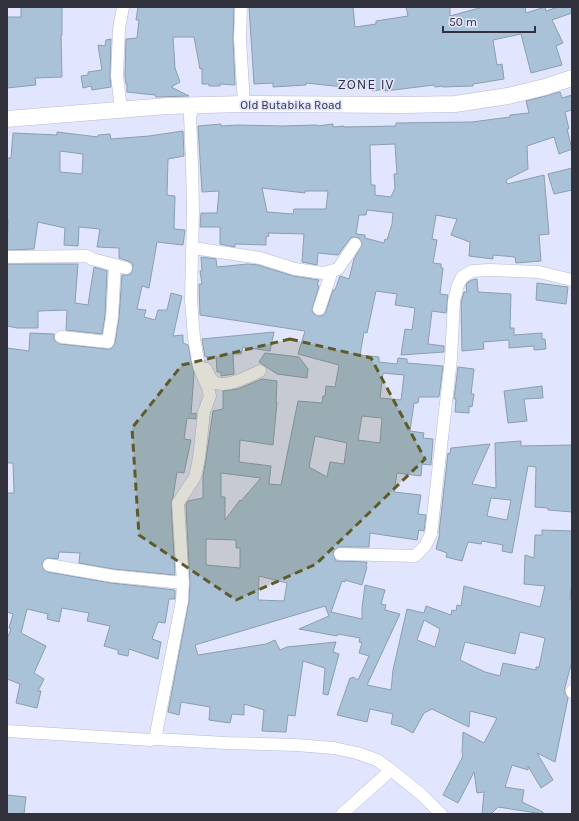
<svg xmlns="http://www.w3.org/2000/svg" width="579" height="821" font-family="Karla,sans-serif">
<style>
.building{fill:#a9c2d8;stroke:#8a9eaf;fill-rule:evenodd}
.lines{fill:none;stroke-linecap:round;stroke-linejoin:round}
.minor-casing{stroke:#b7bad2;stroke-width:13}
.major-casing{stroke:#b7bad2;stroke-width:17}
.minor{stroke:#fff;stroke-width:12}
.major{stroke:#fff;stroke-width:16}
.marked{fill:#5f5b28;fill-opacity:0.2;stroke:#5f5b28;stroke-width:3;stroke-dasharray:8 5;stroke-linejoin:round}
.labels{text-anchor:middle;stroke-width:3.5;stroke-linejoin:round;paint-order:stroke}
.street-label{font-size:12px;fill:#31323c;stroke:#e2e5fe}
.quarter-label{font-size:14px;letter-spacing:1px;fill:#31323c;stroke:#e2e5fe}
</style>
<rect width="100%" height="100%" fill="#e2e5fe"/>
<path class="building" d="M21 7H62V35H61L62 77 35 78 36 85 7 88V17H21Z
M138 7H234L233 39 235 85 220 84V86H209V84H202V68L200 69 194 37H173L175 68 180 82 171 87 189 96 156 97 155 95 127 92V84H126L125 76 126 39 137 38 139 20H136Z
M249 7H353L355 27 376 24V21L408 16 406 7H450V16L483 7H525L526 13 545 7 546 11 558 7H572V13L552 20 563 43 556 46 562 65 531 73 521 34 493 40 497 65 502 64 504 79 473 84V86L443 87V86L435 87 434 85 385 91V89L372 91 371 85 343 87 306 83V85L273 87V83L254 84Z
M111 39 110 76 111 87 92 90 91 86 83 88 81 76 88 75V72L102 70 98 45 105 46 106 40Z
M560 92 562 98 572 95V110L565 112 569 129H567L572 149 559 154 554 137 527 146 528 169 506 180 507 184 544 175 549 234 539 235 541 261 516 263 515 257 493 255V259L469 256 470 242 451 235 457 219 436 215 432 239 437 240 433 263 441 264V268H443L440 294 448 295 446 313 432 311 428 344 444 346V352L401 355 405 329 412 330 415 308 395 305 397 294 376 291 367 333 364 332 360 355 379 357V362L397 364 398 358 407 359V363L443 366 439 397H419L418 403H414L410 431 424 433 423 438 433 439 431 465 422 464 421 476 397 473 394 492 421 495 418 514 426 515 424 531 419 530 417 540 370 533 369 547H340L334 550 333 554 336 561 367 562 366 566 367 567 362 585 345 580V582L342 581 331 612 362 619V608L365 585 385 590 381 604 386 605 385 610 400 614 367 685 391 690 393 670 407 609 424 613 426 606 451 615 452 610 456 611 457 605 461 606 464 586 540 607 545 586 524 584 525 555 534 558 535 535H542V530L572 531V581L570 600H572V661L564 691 568 698 555 762 537 753 553 780 541 788 528 766V770L512 765 505 787 524 790 522 802 543 812V814L498 807 491 814H482L484 792 477 793 474 772 458 803 443 795 462 758 463 754 462 753 463 732 484 743 497 718 470 711 469 727 432 709 424 713 413 733 402 727 391 724 393 714 370 709 367 722 337 715 350 678H352L353 677 358 680 369 656 359 653 362 643 359 642 360 638 338 634 337 636 299 629 329 616 325 606 195 645 198 655 266 644 275 640 280 650 287 647 336 642 333 652 339 654 328 695 323 694 325 668 303 661 295 716 288 715 286 732 262 731 264 710 244 704V715L232 714 230 723 209 720 210 707 181 702 179 715 168 712 189 601 190 583 186 505 188 501 203 498V477L206 459 213 411 223 409V391L238 389 262 379 277 381 276 402H277L273 445 240 440 239 462 271 466 269 484 281 485 298 401 322 403 323 396H325L326 386 335 387 339 365 298 354 305 331 200 315 199 284H202L200 271H202L201 257 216 259 217 267 248 264 258 265 293 276 319 280 317 285 319 286 312 310 314 314 320 316 324 315 326 311 333 290H335L340 276 349 279 354 259 362 244 359 238 352 237 349 240 338 255 318 253 317 265 302 262 304 234 268 233 269 236 266 237V245L235 244V247L220 244V227H200L201 213H217L219 191 202 192 198 126 221 124V126L237 125 282 126 317 125V126L333 124V127L344 126V127L396 126V123L472 122 510 117V115L529 113 526 101ZM395 144 397 174H394L395 188 391 197 375 195V185H371L370 145ZM262 188 305 193V191H328L326 209H294L293 214 267 212ZM367 210 393 213 392 224 387 240 385 239 384 243 365 238V235L356 234 359 215H366ZM383 373 404 375 401 400 380 398ZM362 416 382 418 380 443 358 440ZM315 436 347 443 344 464 330 462 327 477 309 467ZM221 473 261 478 241 501 240 500 225 520V497H221ZM206 539 236 540V548H240V568L206 565ZM259 576 287 583 284 601 258 600ZM424 620 440 629 435 647 417 640ZM520 632 545 638 539 667H536V670L503 663 500 676 485 672 460 660 465 642 515 654Z
M183 131 184 156 168 159 167 195 175 196 174 229 185 230 183 245 157 242 149 288 142 286 137 309 146 310 144 317 155 320 158 310H167L171 293 182 296 173 336 183 335V343L188 345 194 374 191 414 196 413V419L187 418 184 439 191 440 184 473 177 472 173 497 171 503 175 575 113 569 79 563 80 553 59 552 58 559 47 558 44 560 42 564 44 570 48 572 111 583 175 590V599H169L165 623 158 622 152 639 161 642 158 659 129 649 128 656 118 654V650L104 646 110 626 87 621 89 613 62 608 59 622 47 619 48 614 27 609 21 633 46 646 34 673 44 679 38 691H41L37 708 16 703 20 684 7 679V639L11 629 9 628 13 614 7 612V493H14L13 463H7V348L29 351 30 333 54 334V340L60 344 107 349H111L115 343 119 318 122 275H128L131 274 133 266 132 263 128 261 119 258V248L97 247 100 229 79 227 78 246 64 245 65 228 38 222 34 249 7 250 8 219 7 218V158H11L13 133 57 135V132L98 137V135L110 134 111 139 149 136ZM60 151 83 154 82 174 60 172Z
M572 168V190L554 194 548 174Z
M7 264H78L75 303 88 305 94 267 107 271 105 316 102 334 66 330 67 310 38 311V328H17L7 326Z
M477 279 478 292 511 294 510 328H514V335L542 333V339H545L546 349 534 350V346L509 348V340L483 342 484 349 462 351 461 302 464 292H467L466 285 468 282 472 280Z
M537 283 568 287 566 304 536 300Z
M274 332 270 351 243 347 241 354H233L234 374 221 376V372H217L216 356 205 357 202 339Z
M265 353 299 357 308 369 307 378 277 374 259 362Z
M458 367 474 369 471 394H474L472 407 469 406V413L455 412 456 399H454Z
M542 386 543 398 524 399 527 421 508 423 504 391Z
M521 441V446L572 445V512L548 510V508L535 507 536 467 528 466 512 553 502 551 503 545 482 541 481 544 468 542 462 561 446 557 447 553 436 549 440 533H439L448 453 450 454 451 448 490 444 472 484 496 488 495 443ZM491 498 511 500 507 520 487 516Z
M7 795 26 797 24 814H7Z"/>
<g class="lines">
<defs>
<path id="minor" d="M241 7 240 39 244 104
M121 109 117 76 119 29 123 7
M193 248 260 258 295 269 323 273 338 269 355 244
M7 257 87 256 92 259 126 268
M319 309 332 271
M61 337 108 342 112 317 115 265
M206 369C208 372 209 377 212 380 222 391 249 376 260 371
M340 554 415 556 425 546 431 534 451 359 454 301 458 285 462 277 472 271 489 270 539 272 572 280
M49 565 112 576 183 583
M572 691V692
M7 731 151 740 155 739 226 743 296 745 334 748 357 753 377 760 391 770 421 794 441 814
M155 739 182 601 183 583 178 503 195 477 199 458 204 412 210 396 208 388 199 367 194 338 191 300 193 210 192 164 190 116 194 106
M342 814 391 770"/>
<path id="major" d="M7 119 167 106 244 104 404 105 455 104 508 96 545 87 572 78"/>
</defs>
<use href="#minor" class="minor-casing"/>
<use href="#major" class="major-casing"/>
<use href="#minor" class="minor"/>
<use href="#major" class="major"/>
</g>
<path class="marked" d="M290 339 371 358 425 459 316 564 236 600 139 535 132 428 182 365Z"/>
<g class="labels">
<g class="street-label">
<text x="291" y="109">Old Butabika Road</text>
</g>
<g class="quarter-label">
<text x="366" y="89">ZONE IV</text>
</g>
</g>
<rect width="579" height="821" fill="none" stroke="#31323c" stroke-width="16"/>
<path d="M443 26v6h92v-6" fill="none" stroke="#31323c" stroke-width="2"/>
<text x="449" y="26" font-size="12" fill="#31323c" stroke="#e2e5fe" stroke-width="3" paint-order="stroke">50 m</text>
</svg>
